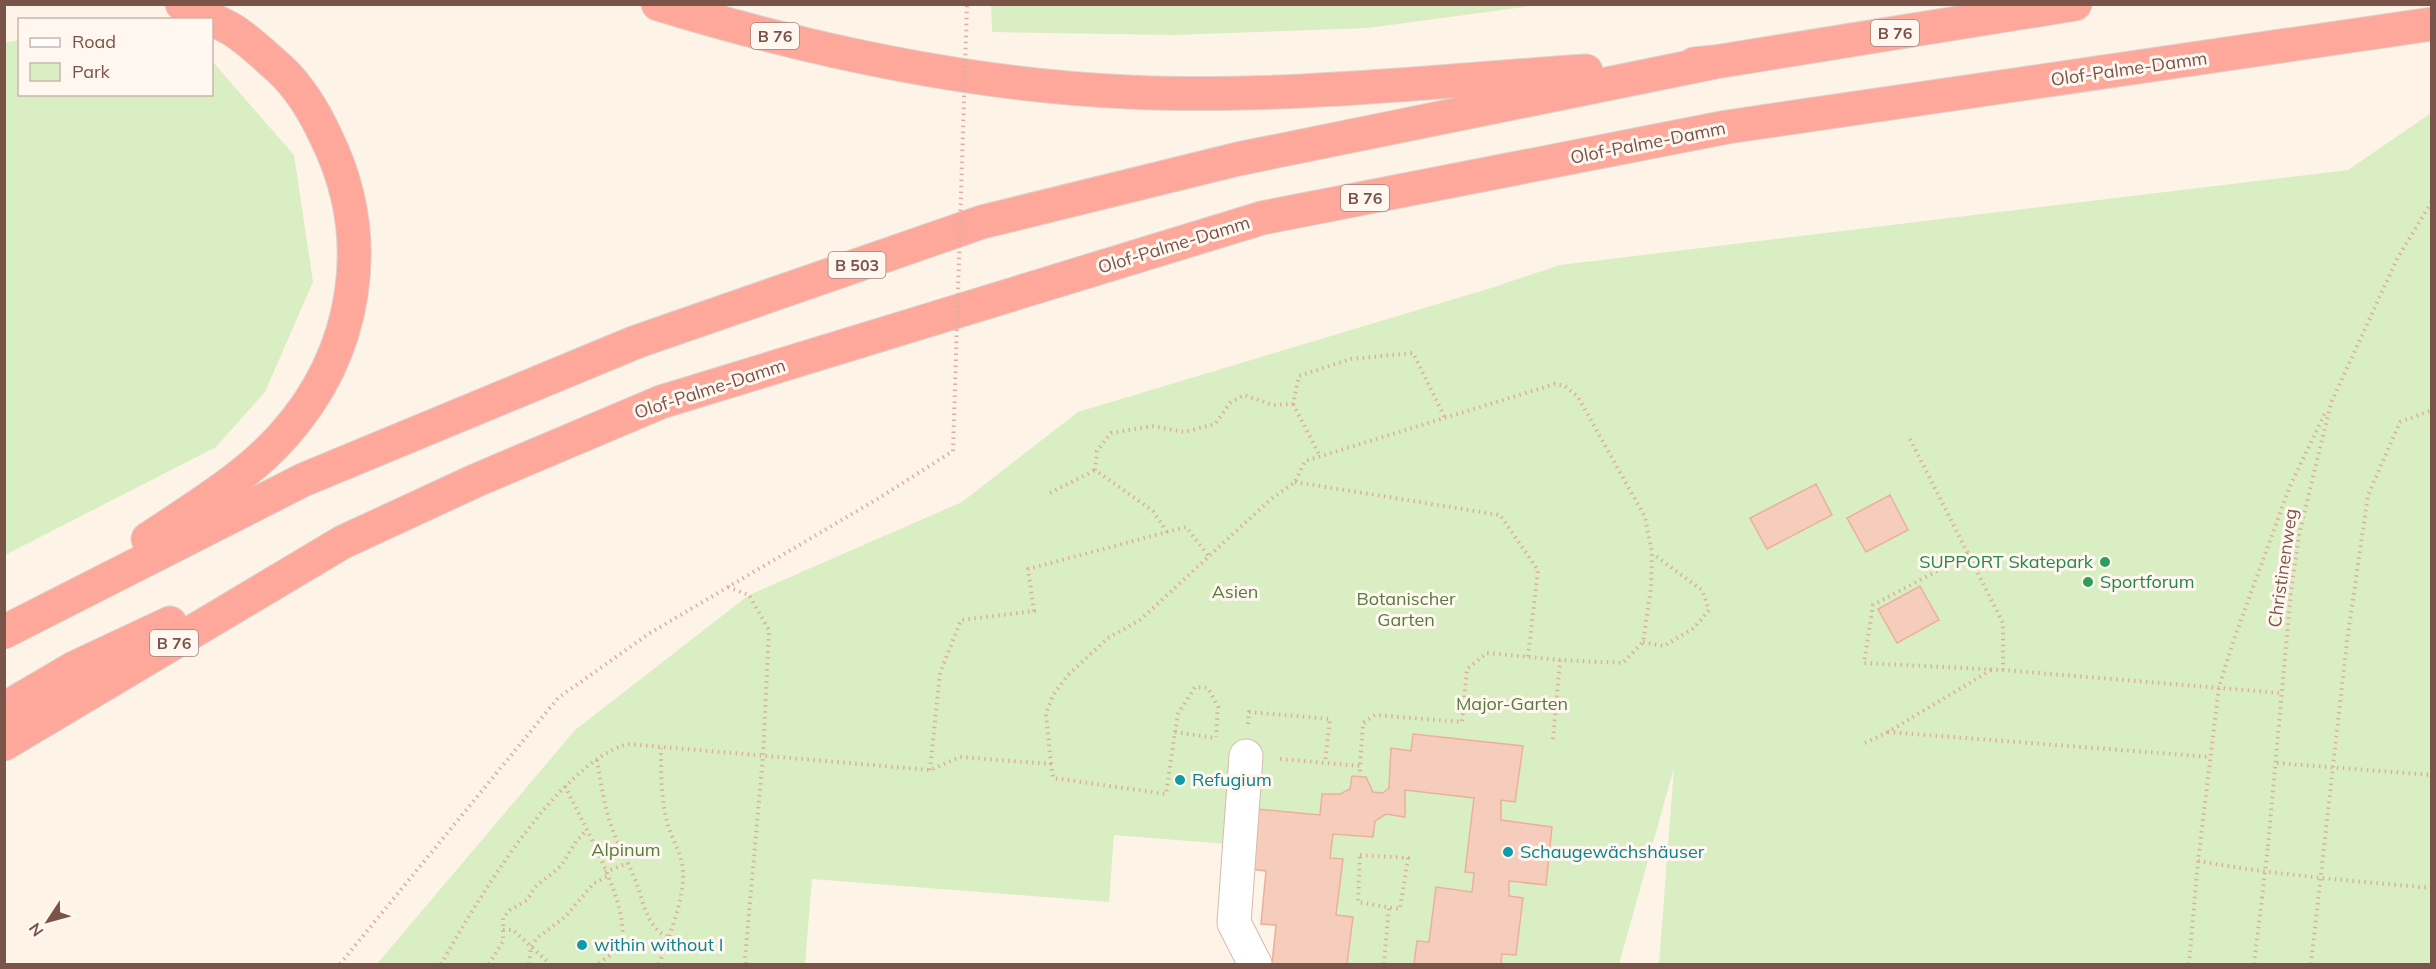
<svg xmlns="http://www.w3.org/2000/svg" width="2436" height="969" font-family="Mulish,sans-serif">
<style>
.green{fill:#daeec4}
.building{fill:#f6cdbd;stroke:#eab09b;stroke-width:1.5}
.lines{fill:none;stroke-linecap:round;stroke-linejoin:round}
.minor-casing{stroke:#d4bbae;stroke-width:35}
.highway-casing{stroke:#ddd3d0;stroke-width:35}
.path{stroke:#dcaf9f;stroke-width:4;stroke-dasharray:1.5 4.5;stroke-linecap:butt}
.minor{stroke:#fff;stroke-width:33}
.highway{stroke:#fda89a;stroke-width:33}
.path-bridge{stroke:#dcaf9f;stroke-width:4;stroke-dasharray:1.5 4.5;stroke-linecap:butt}
.leisure-dot{fill:#2e9e5b;stroke:#fff7f0;stroke-width:2}
.culture-dot{fill:#0f9aa8;stroke:#fff7f0;stroke-width:2}
.labels{text-anchor:middle;stroke-width:6;stroke-linejoin:round;paint-order:stroke}
.shield{fill:#fff7f0;stroke:#a3857b;stroke-width:1.5}
.shield-label{font-size:16px;font-weight:bold;fill:#7b5449}
.street-label{font-size:18px;fill:#7b5449;stroke:#fff7f0}
.leisure-label{font-size:18px;fill:#27864d;stroke:#fff7f0;text-anchor:end}
.park-label{font-size:18px;fill:#577b3c;stroke:#fff7f0}
.culture-label{font-size:18px;fill:#0d838f;stroke:#fff7f0;text-anchor:start}
</style>
<rect width="100%" height="100%" fill="#fef3e7"/>
<path class="green" d="M991 5V4L1539 5 1368 28 1173 35 992 32Z
M19 40 20 94H212V61L294 155 313 282 265 392 216 447 5 555 4 43Z
M2431 113V964H1659L1674 768 1619 964H1272L1276 926 1261 924 1266 871 1239 845 1114 835 1109 902 812 879 805 964H377L575 730 749 595 962 502 1078 412 1491 288 1560 265 2348 170Z"/>
<path class="building" d="M1816 484 1832 515 1767 549 1750 518Z
M1890 495 1908 530 1866 552 1847 518Z
M1920 586 1939 620 1897 643 1878 609Z
M1413 734 1523 746 1515 802 1501 800V820L1552 827 1546 885 1509 881V896L1523 898 1516 955 1502 954 1501 964H1414L1417 941 1429 942 1436 887 1472 892 1474 873 1465 872 1474 798 1405 790V817L1386 814 1375 821 1373 837 1333 834 1330 858 1343 859 1336 915 1353 917 1347 964H1272L1276 925 1261 924 1266 871 1250 869 1257 809 1320 815 1322 794H1340L1350 789 1352 776 1366 777 1373 792 1383 793 1389 788 1391 748 1411 751Z"/>
<g class="lines">
<defs>
<path id="minor" d="M1246 756 1234 923 1255 964"/>
<path id="highway" d="M658 4C811 51 969 85 1129 92 1281 99 1435 81 1586 71
M1694 64 1715 62 2075 4
M148 539C194 508 245 478 282 437 358 353 376 238 326 137 315 113 299 87 280 69 265 56 248 39 231 29 215 20 198 13 182 4
M4 632 303 480 636 342 982 222 1238 159 1715 62
M4 709 74 668 170 623
M4 744 343 542 477 480 661 402 1262 218 1727 127 2432 24"/>
</defs>
<use href="#minor" class="minor-casing"/>
<use href="#highway" class="highway-casing"/>
<path class="path" d="M1293 404 1320 456
M1910 439 2003 623V670
M1295 482 1500 515 1538 570 1528 657
M1050 493 1095 470
M1167 532 1153 511 1095 470 1097 451 1111 433 1152 426 1184 432 1215 424 1230 403 1244 395 1273 405 1293 404 1299 376 1351 359 1413 353 1445 418
M1969 554 1873 605 1864 663 2003 670 2281 693
M728 587 749 595 769 630 763 756 745 958 746 964
M1643 642 1664 646 1694 628 1709 610 1702 590 1653 554
M1991 670 1888 732 2211 757
M1248 724 1249 712 1330 719 1325 763
M1175 732 1178 714 1195 687 1208 688 1218 707 1216 737
M1553 739 1560 660
M1865 743 1888 732
M1280 759 1360 766V775
M597 760C601 783 604 806 612 828 618 846 628 862 635 879 644 902 645 926 669 938
M2277 763 2432 775
M1051 764 1046 714 1053 695 1068 675 1108 638 1140 620 1271 499 1295 482 1305 461 1555 384 1565 386 1578 397 1645 517 1652 553 1651 588 1643 642 1623 663 1560 660 1487 653 1467 669 1462 722 1375 715 1363 723 1360 766
M930 770 940 673 961 620 1034 611 1028 569 1186 527 1210 558
M565 786C581 820 632 908 621 942 618 952 605 958 598 964
M2268 846 2291 591 2299 535 2331 403 2397 259 2432 201
M1360 855 1408 858 1400 909 1358 902Z
M2198 861C2275 875 2353 881 2432 888
M605 872 628 863
M503 930H513L550 964
M340 964 558 698 650 633 879 498 953 451
M441 964C477 901 556 766 627 744L930 770 960 757 1051 764 1053 778 1166 794 1175 732 1216 738
M489 964 503 941V918L510 910 527 900 535 887 561 866 577 840 586 831
M529 964 531 947 537 938 565 917 593 884 608 876
M659 964C668 939 685 898 683 871 682 854 671 838 667 822 661 798 661 773 661 748
M1384 964 1389 907
M2189 964 2198 861 2219 687 2233 642 2290 486 2326 411
M2254 964 2262 898
M2311 964 2347 641 2368 495 2400 422 2432 410"/>
<use href="#minor" class="minor"/>
<use href="#highway" class="highway"/>
<path class="path-bridge" d="M953 451 967 4
M2262 898 2268 846"/>
</g>
<g class="leisure-dot">
<circle cx="2105" cy="562" r="6"/>
<circle cx="2088" cy="582" r="6"/>
</g>
<g class="culture-dot">
<circle cx="1180" cy="780" r="6"/>
<circle cx="1508" cy="852" r="6"/>
<circle cx="582" cy="945" r="6"/>
</g>
<g class="labels">
<g class="shield">
<rect x="1871" y="20" width="48" height="26" rx="4.5"/>
<rect x="751" y="23" width="48" height="26" rx="4.5"/>
<rect x="1341" y="185" width="48" height="26" rx="4.5"/>
<rect x="828.5" y="252" width="57" height="26" rx="4.5"/>
<rect x="150" y="630" width="48" height="26" rx="4.5"/>
</g>
<g class="shield-label">
<text x="1895" y="39">B 76</text>
<text x="775" y="42">B 76</text>
<text x="1365" y="204">B 76</text>
<text x="857" y="271">B 503</text>
<text x="174" y="649">B 76</text>
</g>
<g class="street-label">
<text transform="translate(2129 69) rotate(-8)" y="6">Olof-Palme-Damm</text>
<text transform="translate(1648 143) rotate(-11)" y="6">Olof-Palme-Damm</text>
<text transform="translate(1174 245) rotate(-17)" y="6">Olof-Palme-Damm</text>
<text transform="translate(710 389) rotate(-18)" y="6">Olof-Palme-Damm</text>
<text transform="translate(2283 568) rotate(-82)" y="6">Christinenweg</text>
</g>
<g class="leisure-label">
<text x="2093" y="568">SUPPORT Skatepark</text>
<text x="2100" y="588" text-anchor="start">Sportforum</text>
</g>
<g class="park-label">
<text x="1235" y="598">Asien</text>
<text x="1406" y="605">Botanischer<tspan x="1406" dy="21">Garten</tspan></text>
<text x="1512" y="710">Major-Garten</text>
<text x="626" y="856">Alpinum</text>
</g>
<g class="culture-label">
<text x="1192" y="786">Refugium</text>
<text x="1520" y="858">Schaugewächshäuser</text>
<text x="594" y="951">within without I</text>
</g>
</g>
<rect width="2436" height="969" fill="none" stroke="#7b5449" stroke-width="12"/>
<rect x="18" y="18" width="195" height="78" fill="#fff7f0" stroke="#cab6ad" stroke-width="1.5"/>
<rect x="30" y="38" width="30" height="9" fill="#ffffff" stroke="#cab6ad" stroke-width="1.5"/>
<text x="72" y="48" font-size="18" fill="#7b5449">Road</text>
<rect x="30" y="63" width="30" height="18" fill="#daeec4" stroke="#cab6ad" stroke-width="1.5"/>
<text x="72" y="78" font-size="18" fill="#7b5449">Park</text>
<g transform="translate(48 921) rotate(234)" stroke="#fff7f0" stroke-width="4.5" paint-order="stroke">
<path d="M0-4.5L10 22L0 15L-10 22Z" fill="#7b5449"/>
<text y="-9" font-size="16" font-weight="bold" text-anchor="middle" fill="#7b5449">N</text>
</g>
</svg>
